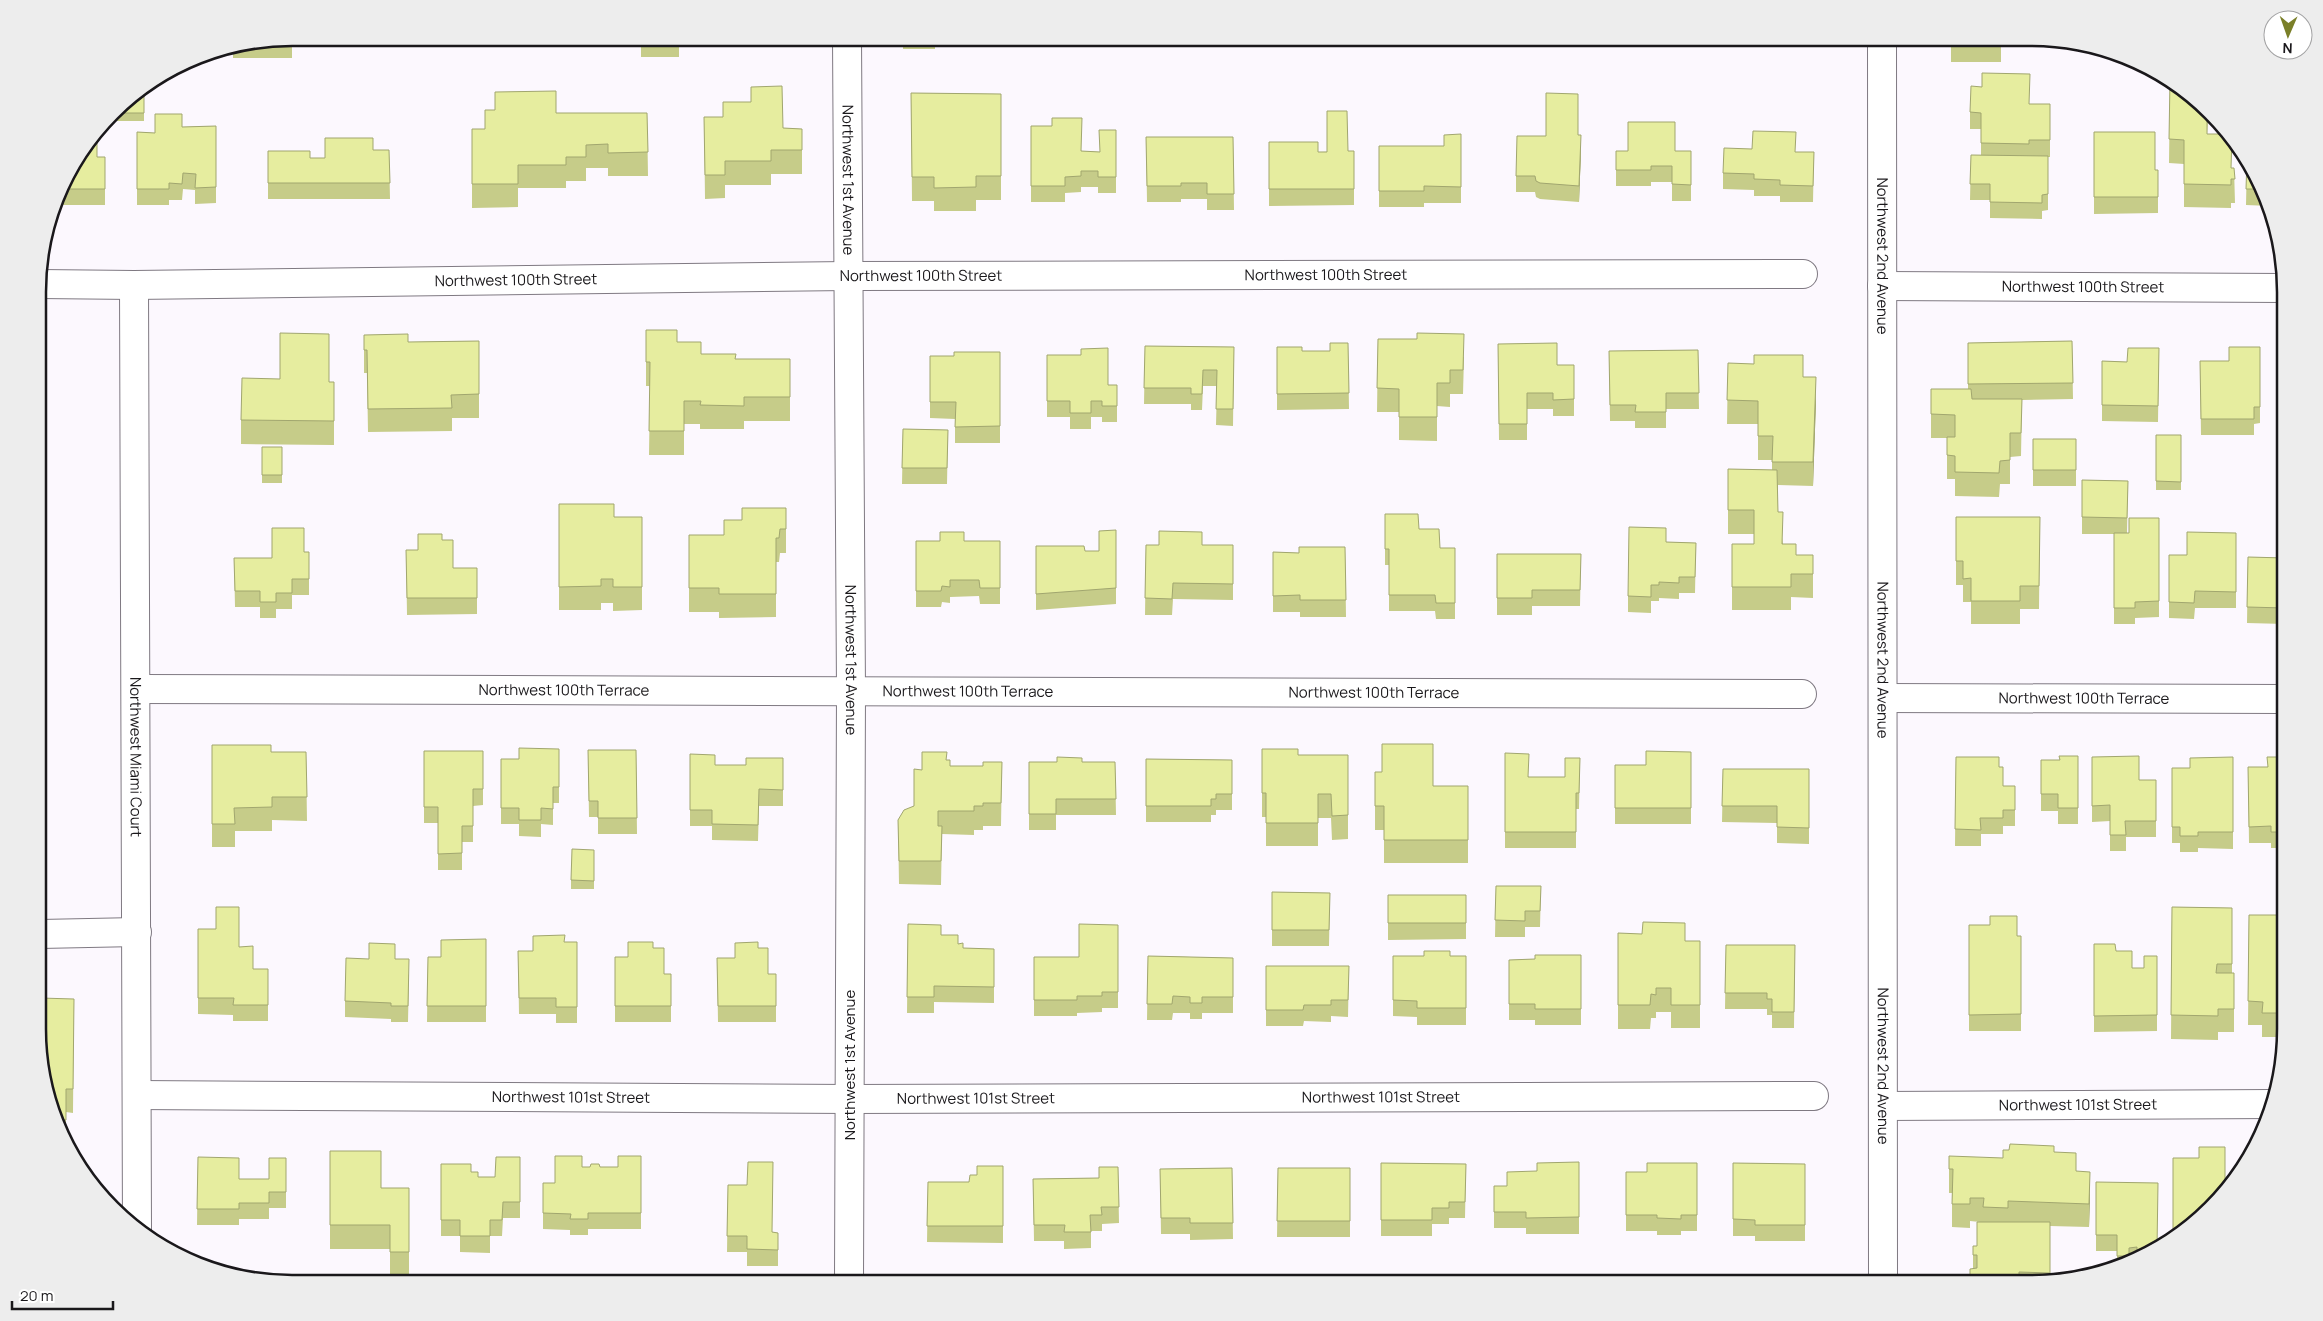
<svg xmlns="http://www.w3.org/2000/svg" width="2323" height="1321" font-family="Manrope,sans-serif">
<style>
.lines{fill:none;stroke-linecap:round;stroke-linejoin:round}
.minor-casing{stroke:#7f7982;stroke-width:30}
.minor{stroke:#fff;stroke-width:28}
.wall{fill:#c6cc89}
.shaded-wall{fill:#a1a66f}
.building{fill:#e6ed9f;stroke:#a1a66f}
.labels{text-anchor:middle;stroke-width:4;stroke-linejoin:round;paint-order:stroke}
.street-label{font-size:15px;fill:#1a181b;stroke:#fff}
.rim{fill:none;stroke:#1a181b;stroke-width:2.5}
</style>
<rect width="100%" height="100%" fill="#fcf8fe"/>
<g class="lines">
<defs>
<g id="minor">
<path id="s1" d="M847 38 851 691 849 1283"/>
<path id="s2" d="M1882 38 1883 1283"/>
<path id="s3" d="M40 284 134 285 847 276 1803 274"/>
<path id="s4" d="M134 285 137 1230"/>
<path id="s5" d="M1882 286 2285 288"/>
<path id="s6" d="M136 689 1802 694"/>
<path id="s7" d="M1883 698 2285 699"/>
<path d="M40 934 137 932"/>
<path id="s8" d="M137 1095 850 1099 1814 1096"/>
<path id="s9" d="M1883 1106 2273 1104"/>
</g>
</defs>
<use href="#minor" class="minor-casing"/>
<use href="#minor" class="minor"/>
</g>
<path class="wall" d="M292 38V58H233V49Z
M641 38H679V57H641Z
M750 38H797V47H750Z
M903 38H935V49H903Z
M1289 38H1346V44L1289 43Z
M1951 38H2001V62H1951Z
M2170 80 2211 112 2214 116V121H2208L2207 134 2231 168H2234L2235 203H2231V208L2184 207V164L2169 163Z
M144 88V121H115V112Z
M911 93 1001 94V200H976V211H934V201H912Z
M2029 104H2050V157H2048V210L2042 211V219L1990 218V200H1970L1971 155H1981V129H1970V112Z
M556 113H647L648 176H608V168H586V181H566V188H518V207L472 208V129H485Z
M704 117 783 128 802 129V174H771V185H725V198L705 199Z
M216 126V203L195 204V190L183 189 182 200H169V205H137V132L155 133 182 127Z
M1031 126 1082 151 1100 152 1116 130V193H1098V187H1081V192L1065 193V202H1031Z
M2094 132 2155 170H2158V213L2094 214Z
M1461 134V203H1424V207H1379V146H1444Z
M1578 135 1581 151 1579 202 1540 199 1536 197 1535 192H1516V176L1546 136Z
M1146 137H1233L1234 210H1207V199H1181V202H1147Z
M1269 142 1318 152 1354 151V205L1269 206Z
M373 150H389L390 199H268V151L310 158H325Z
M1616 151H1691V201H1672V182H1651V186H1616Z
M1795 152H1814L1813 202H1780V196H1754V190L1723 189V173Z
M97 157H105V205H56L64 179Z
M2247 159 2270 206 2246 205Z
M646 330 677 342 701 354 736 359H790V421H744V429H700V424H684V455H649L650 386H646Z
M364 335 408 342 479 341V418H452V431L368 432 367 373H364Z
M1378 339 1464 357 1463 394H1450V407L1437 406V441L1399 440V412H1377Z
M2072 341 2073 399 2022 400 2021 456 2010 457V484H2000L1999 497 1955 496V479H1947V438H1931V389H1968V343Z
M1348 343 1349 409 1277 410V347L1302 351H1330Z
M1498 344 1557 365 1574 399V416H1553V409H1527V440H1499Z
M1145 346 1234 347 1233 426 1216 425 1217 386H1203L1202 410H1191V404H1144Z
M2260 347V423L2254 424V435H2201L2200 361H2229Z
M2159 348 2158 422 2102 421V361L2127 362Z
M1698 350 1699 409H1666V428H1635V421H1610L1609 351Z
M1000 352V443H955V419L930 418V356H954Z
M1047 355 1108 385H1117V422H1102V417H1091V429H1070V417H1047Z
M1728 363 1803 377 1816 401 1813 486 1778 485V512L1783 544 1796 555H1813V598L1791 597V610H1732V544H1754V534H1728V469L1772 470V460H1758V424H1727Z
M329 382H334V445L241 444V420Z
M903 429 948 430 947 484H902Z
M2156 435H2181V490H2156Z
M2033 439H2076V486H2033Z
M262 447H282V483H262Z
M2082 480 2128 481 2127 533H2129L2159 518V617L2135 618V624H2114V534H2082Z
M2279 483H2285V538H2278Z
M559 504 614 517H642V610L613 611V603H601V610H559Z
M786 508V553H780L779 562H776V617L719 618V612H689V535H724V520H742Z
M1385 514 1419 529 1440 548H1455V619H1436L1435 611H1389V565H1385Z
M1956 517H2040L2039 609H2020V624H1971V602H1963V585H1956Z
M1116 530V604L1036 610V546L1085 551H1099Z
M2236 533V608H2195L2194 619 2169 618V555H2187Z
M442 540 453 568H477V614L407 615 406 550H418Z
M916 541H1000V604H980L979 596 950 597V603L942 602 941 607H916Z
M1666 542 1696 543 1695 593H1679V599L1659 598V601H1651V613L1628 612V596Z
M1146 545H1233V600L1173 599 1172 615H1145Z
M1345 547 1346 617H1300V612H1273V552L1299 553Z
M309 552V595H292V609H276V618H260V607H235L234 558H272Z
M1497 554H1581L1580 606H1532V615H1497Z
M2248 557 2285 558V624L2247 623Z
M212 745 271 752H306L307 821 272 820V831H235V847H212Z
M559 749V803H553V825L541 824V837L519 836V824H501V759H519Z
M1262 749 1298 755H1348V839L1332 840 1331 818H1318V846H1266V817H1262Z
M588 750H636L637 834H598V817H589Z
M424 751H483V805L473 806V842H462V870H438V823H424Z
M1691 752V824H1615V765H1646Z
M1505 753 1529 777H1565L1580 758 1579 809H1576V848H1505Z
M690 754 715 765H746L783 758V806H759L758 841 712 840V826H690Z
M2078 756V824H2058V811H2041V760H2059Z
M1956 757 1999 767 2003 786H2015V826H2003V834H1981V846H1955Z
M2092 757 2139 780H2156V837H2126V851H2110V821L2092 822Z
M2233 757V849L2198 848V852H2180V843H2172V768H2190Z
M2285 757V848H2271V843H2249L2248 767H2267Z
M1146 759 1232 760V810H1216V815H1211V822H1146Z
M947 760 950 766H983L1002 762 1001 826H983V830H974V835L942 834 941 885 899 884 898 820 914 806 922 770Z
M1029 762H1115L1116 815H1056V830H1029Z
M1723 769H1809V844L1777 843V823L1722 822Z
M1375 772 1433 786H1468V863H1384V830H1375Z
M594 850V889H571V880Z
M1496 886H1541L1540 927H1525V937H1495Z
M1272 892 1330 893 1329 946H1272Z
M1388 895H1466V939L1388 940Z
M2172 907 2232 908V973H2234V1032H2218V1040L2171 1039Z
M2249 915H2285V1037H2262V1025H2248Z
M908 924 941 935 958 944 963 948 994 949V1003L934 1002V1013H907Z
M1118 925V1008H1102V1012L1077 1013V1016H1034V957H1079Z
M1969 925 2017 936H2021V1031H1969Z
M198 929 239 947 253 969H268V1021H233V1015L198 1014Z
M1618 933 1685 941H1700V1028H1671V1012H1656V1018H1651L1650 1029H1618Z
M486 939V1022H427L428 957H441Z
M565 942H577V1023H556V1014H519L518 951H533Z
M735 943 758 948 768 974H776V1022H718L717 958H735Z
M2094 944 2116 951 2132 968H2144L2157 956V1031L2094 1032Z
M1726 945H1795L1794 1028H1772V1015H1767V1009H1725Z
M653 948 664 974H671V1022H615V957H628Z
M1581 955V1025H1535V1020H1509V960L1535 959Z
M1148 956 1233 958V1013H1202V1019H1190V1013H1173L1172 1020H1147Z
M1393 956H1466V1025H1417V1017L1393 1016Z
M369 959H395L409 975 408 1022H391V1019L345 1017V1001Z
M1266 966H1349L1348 1017 1331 1016V1022L1304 1021 1303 1026H1266Z
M74 999 73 1113 66 1112V1142L51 1111Z
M330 1151 381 1188H409V1276H390V1249H330Z
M2054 1153 2076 1171 2090 1195 2089 1227 2050 1226V1282L1970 1283 1973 1268V1246H1977L1980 1222 1970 1221V1228L1952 1227V1193H1949V1169L2003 1158Z
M641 1156V1229H588V1235H570V1230L543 1229V1183H555L582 1167H618Z
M198 1157 239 1179H269L286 1158V1208H269V1219H239V1225H197Z
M520 1157V1218H503L502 1236H490V1253L460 1252V1236H441V1164L471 1172 478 1177H495Z
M1579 1162V1234H1526V1228H1494V1186H1507Z
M1381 1163 1466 1164 1465 1218H1449V1224H1432V1236H1381Z
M1697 1163V1231H1681V1235H1657V1231H1626V1172H1647Z
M1733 1163 1805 1164V1241H1755V1236H1733Z
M1003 1166V1243L927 1242 928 1182H969L977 1175Z
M1118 1167 1119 1223 1102 1224V1231H1091V1248L1064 1249V1241H1034L1033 1179 1099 1178Z
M1232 1168 1233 1239 1190 1240V1234H1161L1160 1169Z
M1278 1168H1350V1237H1277Z
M2096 1182 2158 1248 2117 1268V1251H2096Z
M728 1185 772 1232 778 1233V1266H747V1252H727Z"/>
<path class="shaded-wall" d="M1581 135V151L1579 202V186Z
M1816 377V401L1813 486V462Z
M2090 1172V1195L2089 1227V1204Z"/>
<path class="building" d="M1951 38H2001L1951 39Z
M1982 73 2030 74 2029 104H2050V140H2029V144L1981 143V113L1970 112 1971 86 1982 87Z
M2170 80 2207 109V134H2229L2232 137 2231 168H2234L2235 179H2231V185L2184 184V140L2169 139Z
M782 86 783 128 802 129V150H771V161H725V175H705L704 117H723V102H751V87Z
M144 88V113H115L124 101Z
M556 91V113H647L648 152 608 153V144L586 145V157H566V165H518V184H472V129H485V110H495V92Z
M911 93 1001 94V176H976V187L934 188V177H912Z
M1546 93 1578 94V135H1581L1579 186 1540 183 1536 181 1535 176H1516L1517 136H1546Z
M1327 111H1347L1348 151H1354V189H1269V142H1318V152H1327Z
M155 114H182V127L216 126V187L195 188 196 174 183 173 182 184 169 183V189H137V132L155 133Z
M1052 118H1082L1081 151 1100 152 1099 130H1116V177H1098V171H1081V176L1065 177V186H1031V126H1052Z
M1628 122H1675V151H1691V185L1672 184V166H1651V170H1616V151H1628Z
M1753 131 1796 132 1795 152H1814L1813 186 1780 185V180L1754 179V174L1723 173 1724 148 1752 149Z
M2094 132H2155V170H2158V197H2094Z
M1461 134V187L1424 186V191H1379V146H1444V135Z
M97 136V157H105V189H61L64 179Z
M1146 137H1233L1234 194H1207V183H1181V186H1147Z
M325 138H373V150H389L390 183H268V151H310V158H325Z
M1971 155 2048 156V194L2042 195V203L1990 202V184H1970Z
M2247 159 2262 189H2246Z
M646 330H677V342H701V354H736L735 359H790V397H744V406L700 405 701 401H684V431H649L650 362H646Z
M280 333 329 334V382H334V421L241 420 242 378 280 379Z
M1417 333 1464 334 1463 370H1450V383H1437V417H1399V389L1377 388 1378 339H1417Z
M408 334V342L479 341V394L451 395 452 408 368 409 367 350H364V335Z
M2072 341 2073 383 1968 384V343Z
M1330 343H1348L1349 393 1277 394V347H1302V351H1330Z
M1557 343V365H1574V399L1553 400V393H1527V424H1499L1498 344Z
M1145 346 1234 347 1233 409H1216L1217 370H1203L1202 394H1191V388H1144Z
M2229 347H2260V407H2254V419H2201L2200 361H2229Z
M1108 348V385H1117V406H1102V401H1091V413H1070V401H1047V355H1081V349Z
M2128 348H2159L2158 406 2102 405V361L2127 362Z
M1698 350 1699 393H1666V412H1635L1636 405H1610L1609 351Z
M954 352H1000V426L955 427 956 402H930V356H954Z
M1754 355H1803V377H1816L1813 462H1772L1773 436H1758V401L1727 400 1728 363 1754 364Z
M1931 389H1971L1972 399H2022L2021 433H2010V460L2000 461 1999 473 1955 472V456L1947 455V437H1955V415L1931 414Z
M903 429 948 430 947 468H902Z
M2156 435H2181V482L2156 481Z
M2033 439H2076V470H2033Z
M262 447H282V475H262Z
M1728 469 1777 470 1778 512H1783L1782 544H1796V555H1813V574H1791V587H1732V544H1754V510H1728Z
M2082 480 2128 481 2127 518 2082 517Z
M2279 483H2285V522L2278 521Z
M559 504H614V517H642V587H613V579H601V586L559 587Z
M742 508H786V529H780L779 538H776V594H719V588H689V535H724V520H742Z
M1385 514H1418L1419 529H1439L1440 548H1455V603H1436L1435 595H1389V549H1385Z
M1956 517H2040L2039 586H2020V601H1971V578L1963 579V561H1956Z
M2129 518H2159V601L2135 602V608H2114V533H2129Z
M1629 527 1666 528V542L1696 543 1695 577H1679V583L1659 582V585H1651V597L1628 596Z
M272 528H304V552H309V579H292V593H276V602H260V591H235L234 558H272Z
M1116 530V588L1036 594V546H1084L1085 551H1099V531Z
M1159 531 1202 532V545H1233V584L1173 583 1172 599 1145 598 1146 545H1159Z
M940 532H964V541H1000V588H980L979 580H950V587L942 586 941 591H916V541H940Z
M2187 532 2236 533V592L2195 591 2194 603 2169 602V555H2187Z
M418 534H442V540H453V568H477V598H407L406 550H418Z
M1299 547H1345L1346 600H1300V595L1273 596V552L1299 553Z
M1497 554H1581L1580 590H1532V598H1497Z
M2248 557 2285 558V608L2247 607Z
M1382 744H1433V786H1468V840H1384V806H1375V772H1382Z
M212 745H271V752H306L307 797H272V807L234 808 235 824H212Z
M519 748 559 749V787H553V809L541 808V820H519V808H501V759H519Z
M1262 749H1298V755H1348V815L1332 816 1331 794H1318V823H1266V793H1262Z
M588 750H636L637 818H598V801H589Z
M424 751H483V789H473V826H462V853L438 854V807H424Z
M1646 751 1691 752V808H1615V765H1646Z
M922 752H947L946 760H950V766H983V762H1002L1001 803H983V806H974V811H938V826H942L941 861H899L898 820 904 810 914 806V769L922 770Z
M1505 753 1529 754 1528 777H1565V758H1580L1579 793H1576V832H1505Z
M690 754 715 755V765H746V758H783V790L759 789 758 825 712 824V810H690Z
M2059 756H2078V808H2058V794H2041V760H2060Z
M2139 756V780H2156V821H2125L2126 835H2110V805L2092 806V757Z
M1057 757 1082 758V762H1115L1116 799H1056V814H1029V762H1057Z
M1956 757H1999V767H2003V786H2015V810H2003V818H1980L1981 830 1955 829Z
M2233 757V832H2198V836H2180V827H2172V768H2190V758Z
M2267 757H2285V832H2271V826L2249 827 2248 767H2268Z
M1146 759 1232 760V794H1216V799H1211V806H1146Z
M1723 769H1809V828L1777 827V806H1722Z
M572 849 594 850V881L571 880Z
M1496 886H1541L1540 911H1525V921L1495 920Z
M1272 892 1330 893 1329 930H1272Z
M1388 895H1466V923H1388Z
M216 907H239V947L253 946V969H268V1005H233L234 998H198V929H216Z
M2172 907 2232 908V964H2217L2216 973H2234V1009H2218V1016L2171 1015Z
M2249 915H2285V1013H2262L2263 1002 2248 1001Z
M1990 916H2017V936H2021V1014L1969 1015V925H1990Z
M1643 922 1685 923V941H1700V1005H1671V988H1656V995L1651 994 1650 1005H1618V933L1642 934Z
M908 924 941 925V935H958V944L963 943V948L994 949V987L934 986V997H907Z
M1079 924 1118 925V992H1102V996H1077V1000H1034V957H1079Z
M565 935 564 942H577V1007H556V998H519L518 951H533V936Z
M486 939V1006H427L428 957H441V940Z
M628 942H653V948H664V974H671V1006H615V957H628Z
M758 942V948H768V974H776V1006H718L717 958H735V943Z
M369 943 395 944V959H409L408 1006H391V1003L345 1001 346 958 369 959Z
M2094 944H2115L2116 951H2132V968H2144V956H2157V1015L2094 1016Z
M1726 945H1795L1794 1012H1772V999H1767V993H1725Z
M1424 951H1450V956H1466V1008H1417V1001L1393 1000V956H1424Z
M1535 955H1581V1009H1535V1004H1509V960L1535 959Z
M1148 956 1233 958V997H1202V1003H1190V997L1173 996 1172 1004H1147Z
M1266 966H1349L1348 1000H1331V1005H1304L1303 1010H1266Z
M40 998 74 999 73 1089H66V1120L55 1119 51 1111 40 1062Z
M2010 1144 2054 1146V1152L2076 1153V1171L2090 1172 2089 1204 2008 1201V1208L1983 1207 1984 1198H1970V1204H1952L1953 1169H1949V1156L2003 1158V1150H2009Z
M2199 1147H2225V1193L2222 1197 2173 1240V1158H2199Z
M330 1151H381V1188H409V1252H390V1225H330Z
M555 1156H582V1167H590L591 1164H599L600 1167H618V1156H641V1213H588V1219H570L571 1214 543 1213V1183H555Z
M198 1157 239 1158V1179H269V1158H286V1192H269V1203H239V1209H197Z
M496 1157H520V1202H503L502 1220H490V1236H460V1220H441V1164H471V1172H478V1177H495Z
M748 1162H773L772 1232 778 1233V1250L747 1249V1236H727L728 1185H747Z
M1579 1162V1217L1526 1218V1212H1494V1186H1507V1172L1537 1171V1163Z
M1381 1163 1466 1164 1465 1202H1449V1208H1432V1220H1381Z
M1647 1163H1697V1215H1681V1219L1657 1218V1215H1626V1172H1647Z
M1733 1163 1805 1164V1225H1755V1220L1733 1219Z
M977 1166H1003V1226H927L928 1182H969L970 1175H977Z
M1099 1167H1118L1119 1207H1101L1102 1215H1090L1091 1232H1064L1065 1225H1034L1033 1179 1099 1178Z
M1232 1168 1233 1223H1190V1218H1161L1160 1169Z
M1278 1168H1350V1221H1277Z
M2096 1182 2158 1183 2157 1248 2149 1252H2137V1247L2129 1248V1256H2117V1235H2096Z
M1977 1222H2050V1273L2019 1272V1283H1970V1269L1977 1268V1255H1973V1246H1977Z"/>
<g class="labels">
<g class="street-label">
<text dy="5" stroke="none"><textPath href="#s1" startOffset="142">Northwest 1st Avenue</textPath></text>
<text dy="5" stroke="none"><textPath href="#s2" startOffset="218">Northwest 2nd Avenue</textPath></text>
<text dy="5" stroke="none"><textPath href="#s3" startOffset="1286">Northwest 100th Street</textPath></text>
<text dy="5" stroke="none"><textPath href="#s3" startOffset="881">Northwest 100th Street</textPath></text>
<text dy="5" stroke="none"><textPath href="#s3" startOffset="476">Northwest 100th Street</textPath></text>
<text dy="5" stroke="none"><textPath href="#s5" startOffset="201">Northwest 100th Street</textPath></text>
<text dy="5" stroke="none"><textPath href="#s1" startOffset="622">Northwest 1st Avenue</textPath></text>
<text dy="5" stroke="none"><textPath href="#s2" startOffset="622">Northwest 2nd Avenue</textPath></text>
<text dy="5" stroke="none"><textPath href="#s6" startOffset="428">Northwest 100th Terrace</textPath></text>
<text dy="5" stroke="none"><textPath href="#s6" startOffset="832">Northwest 100th Terrace</textPath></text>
<text dy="5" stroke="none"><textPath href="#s6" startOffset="1238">Northwest 100th Terrace</textPath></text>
<text dy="5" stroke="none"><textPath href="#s7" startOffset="201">Northwest 100th Terrace</textPath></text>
<text dy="5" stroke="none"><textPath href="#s4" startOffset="472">Northwest Miami Court</textPath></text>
<text transform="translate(850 1065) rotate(-90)" y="5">Northwest 1st Avenue</text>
<text dy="5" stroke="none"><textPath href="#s2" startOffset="1028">Northwest 2nd Avenue</textPath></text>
<text dy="5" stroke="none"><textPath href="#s8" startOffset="434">Northwest 101st Street</textPath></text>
<text dy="5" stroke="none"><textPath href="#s8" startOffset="1244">Northwest 101st Street</textPath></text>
<text dy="5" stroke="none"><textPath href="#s8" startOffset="839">Northwest 101st Street</textPath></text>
<text dy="5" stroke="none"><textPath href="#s9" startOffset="195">Northwest 101st Street</textPath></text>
</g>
</g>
<path d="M0 0H2323V1321H0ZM292 46H2031A246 246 0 0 1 2277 292V1029A246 246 0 0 1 2031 1275H292A246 246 0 0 1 46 1029V292A246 246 0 0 1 292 46Z" fill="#ededed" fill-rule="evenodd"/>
<path class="rim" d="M292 46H2031A246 246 0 0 1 2277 292V1029A246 246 0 0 1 2031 1275H292A246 246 0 0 1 46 1029V292A246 246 0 0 1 292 46Z"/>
<g transform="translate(2288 35) rotate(182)"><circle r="24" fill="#ffffff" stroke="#a3a3a4"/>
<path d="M0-4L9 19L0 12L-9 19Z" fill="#7a7f28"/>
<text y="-8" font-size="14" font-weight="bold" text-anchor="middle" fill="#1a181b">N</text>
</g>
<path d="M12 1301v8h101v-8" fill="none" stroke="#1a181b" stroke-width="2.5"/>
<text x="20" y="1301" font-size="15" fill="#1a181b" stroke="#ffffff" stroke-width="4" paint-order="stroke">20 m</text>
</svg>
